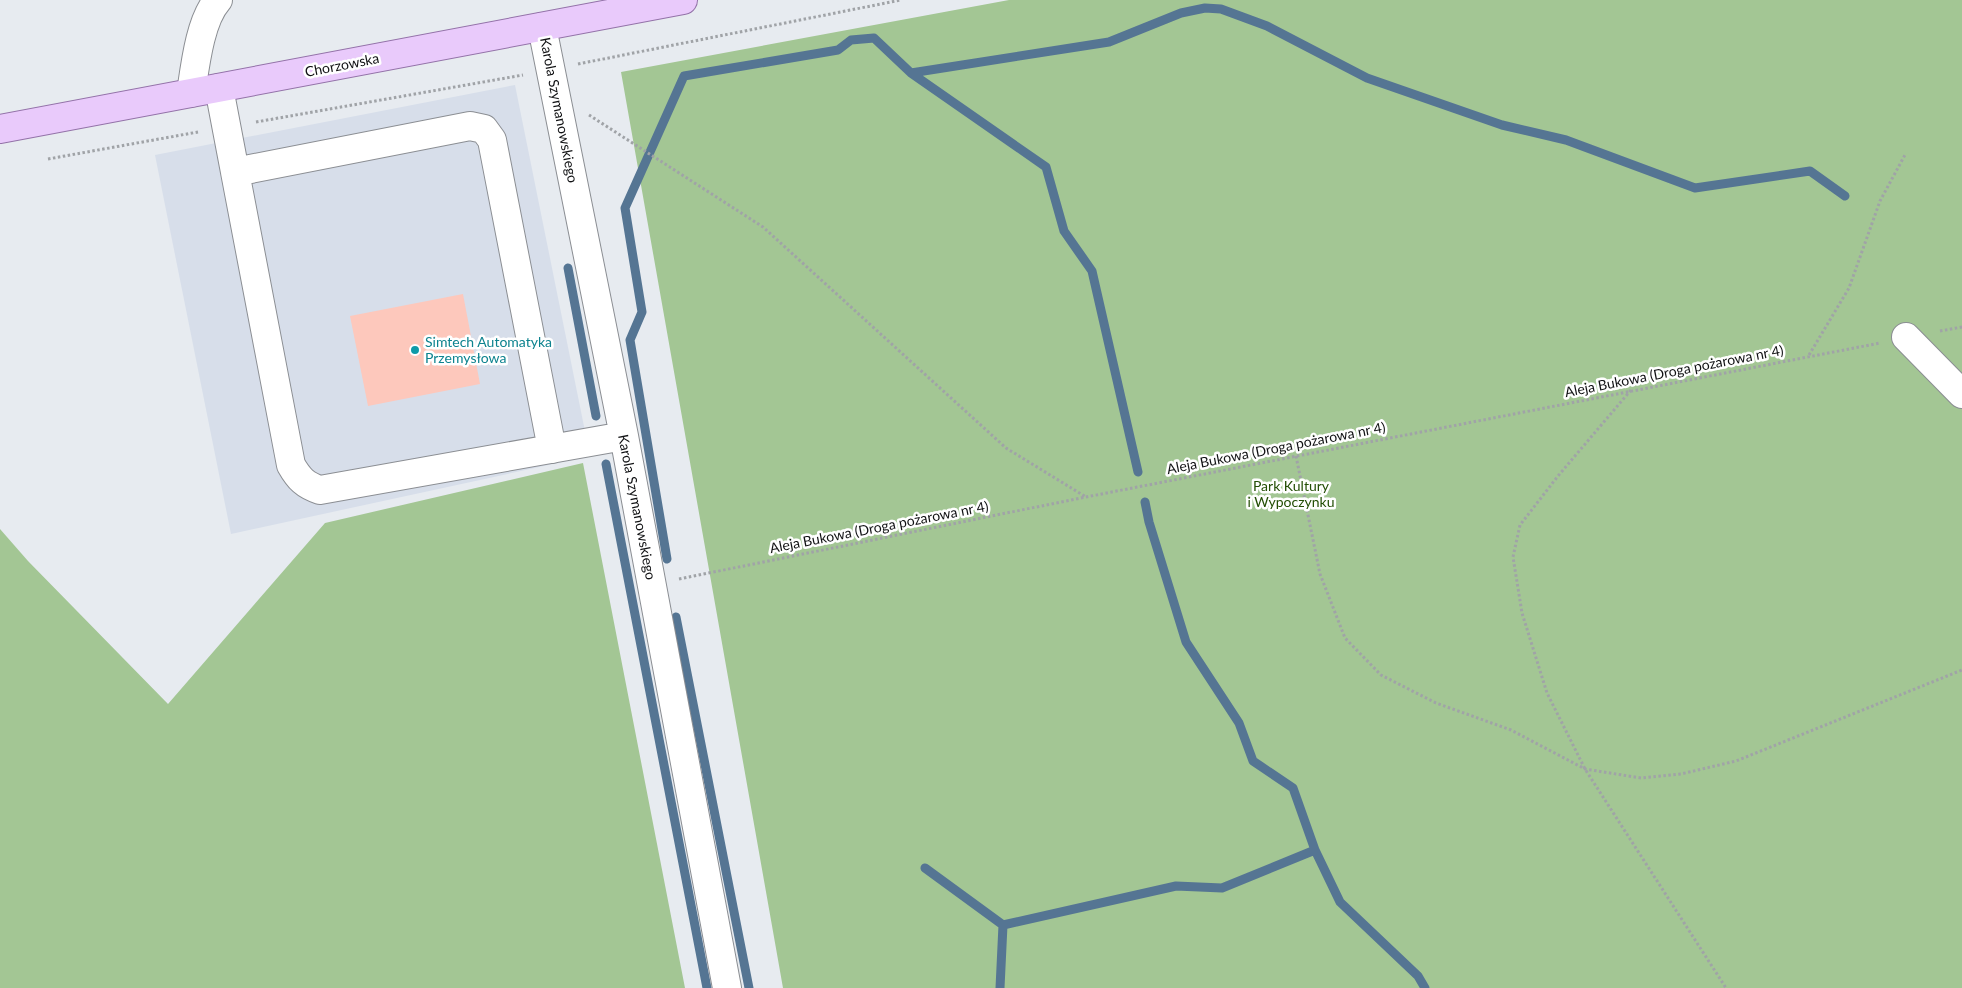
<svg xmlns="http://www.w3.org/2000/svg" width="1962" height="988" font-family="Lato,sans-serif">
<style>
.built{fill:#d7deea}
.forest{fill:#a3c694}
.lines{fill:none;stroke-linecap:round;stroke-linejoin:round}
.stream{stroke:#557593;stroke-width:9}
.building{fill:#fdc8bc}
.minor-casing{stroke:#8b8e93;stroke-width:30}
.major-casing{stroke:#9372a8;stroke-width:30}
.path{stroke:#a0a3a7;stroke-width:3;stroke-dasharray:2.5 2.5;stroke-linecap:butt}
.minor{stroke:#fff;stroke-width:28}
.major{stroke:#e9cafb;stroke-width:28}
.culture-dot{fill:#0f9aa8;stroke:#fff;stroke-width:2}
.labels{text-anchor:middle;stroke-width:5;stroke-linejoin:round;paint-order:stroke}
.street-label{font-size:14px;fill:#101113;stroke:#fff}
.culture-label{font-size:14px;fill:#0d838f;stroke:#fff;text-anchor:start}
.park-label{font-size:14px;fill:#234e05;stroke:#fff}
</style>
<rect width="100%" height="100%" fill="#e7ebf0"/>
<path class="built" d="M515 85 590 456 231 534 155 155Z"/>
<path class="forest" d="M1009 0H1962V988H783L621 72Z
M583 463 685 988H0V529L28 561 168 704 325 523Z"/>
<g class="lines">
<path class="stream" d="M911 73 1109 42 1181 13 1205 8 1221 9 1267 26 1367 78 1502 125 1566 140 1695 188 1810 171 1845 196
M568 268 596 416
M606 464 707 988
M1145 502 1149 522 1186 642 1239 723 1253 761 1293 788 1315 850 1340 902 1418 976 1425 988
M667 559 630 340 642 312 625 208 684 76 838 50 851 40 874 38 911 73 1046 167 1064 231 1092 271 1138 472
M676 617 749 988
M925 868 1003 925
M1000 988 1003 925 1176 886 1222 888 1315 850"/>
</g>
<path class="building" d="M463 294 480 384 368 406 350 316Z"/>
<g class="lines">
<defs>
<path id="minor" d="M542 27 624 436 727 988
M219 88 235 172
M191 93C195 66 200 20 218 0
M1906 337 1962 394
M552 449 492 140 484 129 470 126 235 172 291 465C299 479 305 485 320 490L624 436"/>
<path id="major" d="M0 129 683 0"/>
</defs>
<use href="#minor" class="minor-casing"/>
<use href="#major" class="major-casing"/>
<path class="path" d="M578 64 901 0
M589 115 763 227 1006 448 1086 497
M256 122 523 75
M48 159 198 132
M1940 331 1962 327
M1809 355 1849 288 1880 201 1906 153
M1631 390 1558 476 1520 525 1513 557 1522 613 1547 693 1585 769 1726 988
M1296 456 1320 574 1345 638 1381 675 1436 703 1511 730 1585 769 1641 778 1681 774 1736 761 1962 670
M679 579 1086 497 1880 343"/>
<use href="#minor" class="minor"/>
<use href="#major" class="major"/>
</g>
<circle class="culture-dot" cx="415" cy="350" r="5"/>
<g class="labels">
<g class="street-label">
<text transform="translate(342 65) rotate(-11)" y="5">Chorzowska</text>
<text transform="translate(559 110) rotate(79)" y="5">Karola Szymanowskiego</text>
<text transform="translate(1674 371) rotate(-11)" y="5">Aleja Bukowa (Droga pożarowa nr 4)</text>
<text transform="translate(1276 448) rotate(-11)" y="5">Aleja Bukowa (Droga pożarowa nr 4)</text>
<text transform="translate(637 507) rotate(79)" y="5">Karola Szymanowskiego</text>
<text transform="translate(879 527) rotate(-11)" y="5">Aleja Bukowa (Droga pożarowa nr 4)</text>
</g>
<g class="culture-label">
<text x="425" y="347">Simtech Automatyka<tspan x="425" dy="16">Przemysłowa</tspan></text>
</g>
<g class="park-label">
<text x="1291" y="491">Park Kultury<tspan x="1291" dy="16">i Wypoczynku</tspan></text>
</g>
</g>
</svg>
